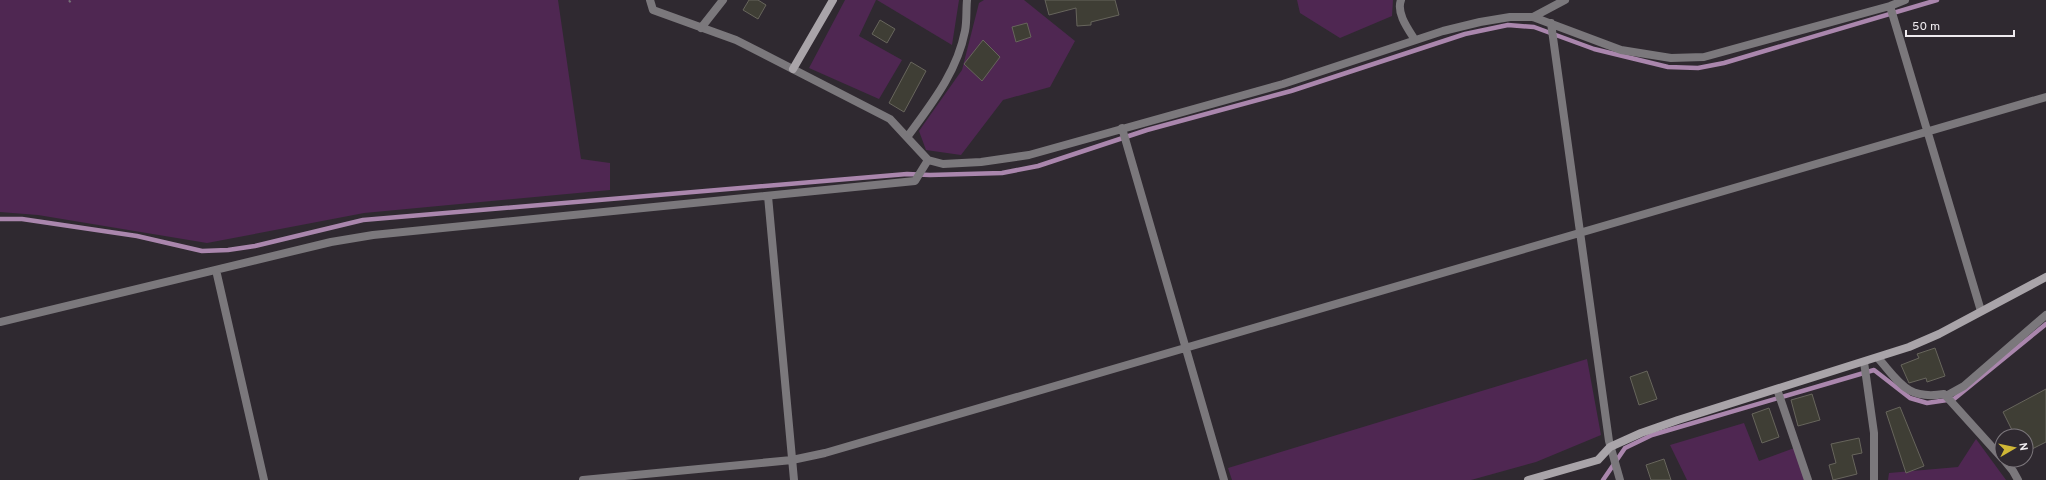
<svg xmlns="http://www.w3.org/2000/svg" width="2046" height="480" font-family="Overpass,sans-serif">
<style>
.green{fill:#4f2752}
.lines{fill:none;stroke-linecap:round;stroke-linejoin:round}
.stream{stroke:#aa86ad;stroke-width:4.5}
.building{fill:#3f3e35;stroke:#67655c}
.path{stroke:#757076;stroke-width:2.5;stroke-dasharray:2 2;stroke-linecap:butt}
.street{stroke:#7b787c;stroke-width:8}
.secondary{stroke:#a9a4a9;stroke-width:8}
</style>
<rect width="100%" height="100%" fill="#2f2930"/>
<path class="green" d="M0 0H558L581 159 610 163V190L364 213 207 243 38 215 0 212Z
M845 0H876L859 36 902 60 879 99 809 68Z
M877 0H959L952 45Z
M984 0H1024L1075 41 1050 87 1003 100 961 155 926 150 919 131 962 70 979 3Z
M1297 0H1393L1392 16 1340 38 1300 13Z
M1587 359 1601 435 1536 462 1471 480H1232L1228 468Z
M1744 423 1759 461 1797 447 1807 480H1687L1670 445Z
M1976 439 2006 480H1888L1889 473 1958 467Z"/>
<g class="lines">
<path class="stream" d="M0 219H22L137 236 202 251 228 250 255 246 363 220 907 174 930 175 1002 173 1038 166 1147 130 1291 91 1465 34 1508 25 1534 27 1594 49 1668 67 1698 68 1724 63 1937 0
M1603 480 1625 448 1652 435 1874 370 1910 398 1927 403 1954 399 2046 324"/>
</g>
<path class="building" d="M749 0H758L766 5 758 19 743 10Z
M1045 0H1115L1119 15 1091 22V25L1077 26 1076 8 1049 15Z
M880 20 895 29 887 43 872 34Z
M1027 23 1031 37 1016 42 1012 27Z
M983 40 1000 57 982 81 964 64Z
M911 62 926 71 904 112 889 103Z
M1935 348 1945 376 1927 382 1926 378 1909 383 1901 365 1919 358 1917 354Z
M1647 371 1657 399 1639 405 1630 377Z
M2046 389V442L2026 452V436H2015L2003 412Z
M1812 394 1820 420 1798 426 1791 400Z
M1900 407 1924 466 1906 473 1886 412Z
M1769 408 1779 437 1762 443 1752 414Z
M1859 438 1862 453 1852 455 1857 474 1833 480 1829 465 1836 463 1831 444Z
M1664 459 1671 480H1651L1646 465Z"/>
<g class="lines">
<path class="path" d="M69 2 71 0"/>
<path class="street" d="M650 0 653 10 736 40 890 119 928 160 943 164 981 162 1029 155 1283 84 1443 31 1480 22 1510 17H1533L1621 50 1671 58 1704 57 1890 6 1905 0
M1401 0C1396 13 1408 29 1415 40
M1890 6 1981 311
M1533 17 1565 0
M1551 23 1609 441 1620 480
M701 28 723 0
M1122 128 1224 480
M908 136C932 103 957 72 965 31 967 21 966 10 967 0
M768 196 794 480
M216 270 264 480
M0 322 331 242 373 235 915 181 928 160
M1878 358C1900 383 1907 400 1944 394L1946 396 1964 386 2046 315
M1864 362 1874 433V480
M1777 389 1808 480
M1946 396 2002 458
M2004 460 2013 471 2018 480
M583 480 792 460 825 453 2046 97"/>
<path class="secondary" d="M793 69 833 0
M1528 480 1598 460 1610 447 1641 433 1678 420 1909 347 1939 334 2046 277"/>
</g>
<g transform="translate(2014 448) rotate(81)"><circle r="19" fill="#2f2930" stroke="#7c777c"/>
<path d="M0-3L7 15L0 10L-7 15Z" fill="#d0b736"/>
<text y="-6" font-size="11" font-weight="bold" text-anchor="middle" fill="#efebef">N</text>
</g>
<path d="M1906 30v6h108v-6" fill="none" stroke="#efebef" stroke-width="2"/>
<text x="1912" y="30" font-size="12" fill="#efebef" stroke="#2f2930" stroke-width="3" paint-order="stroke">50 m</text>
</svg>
